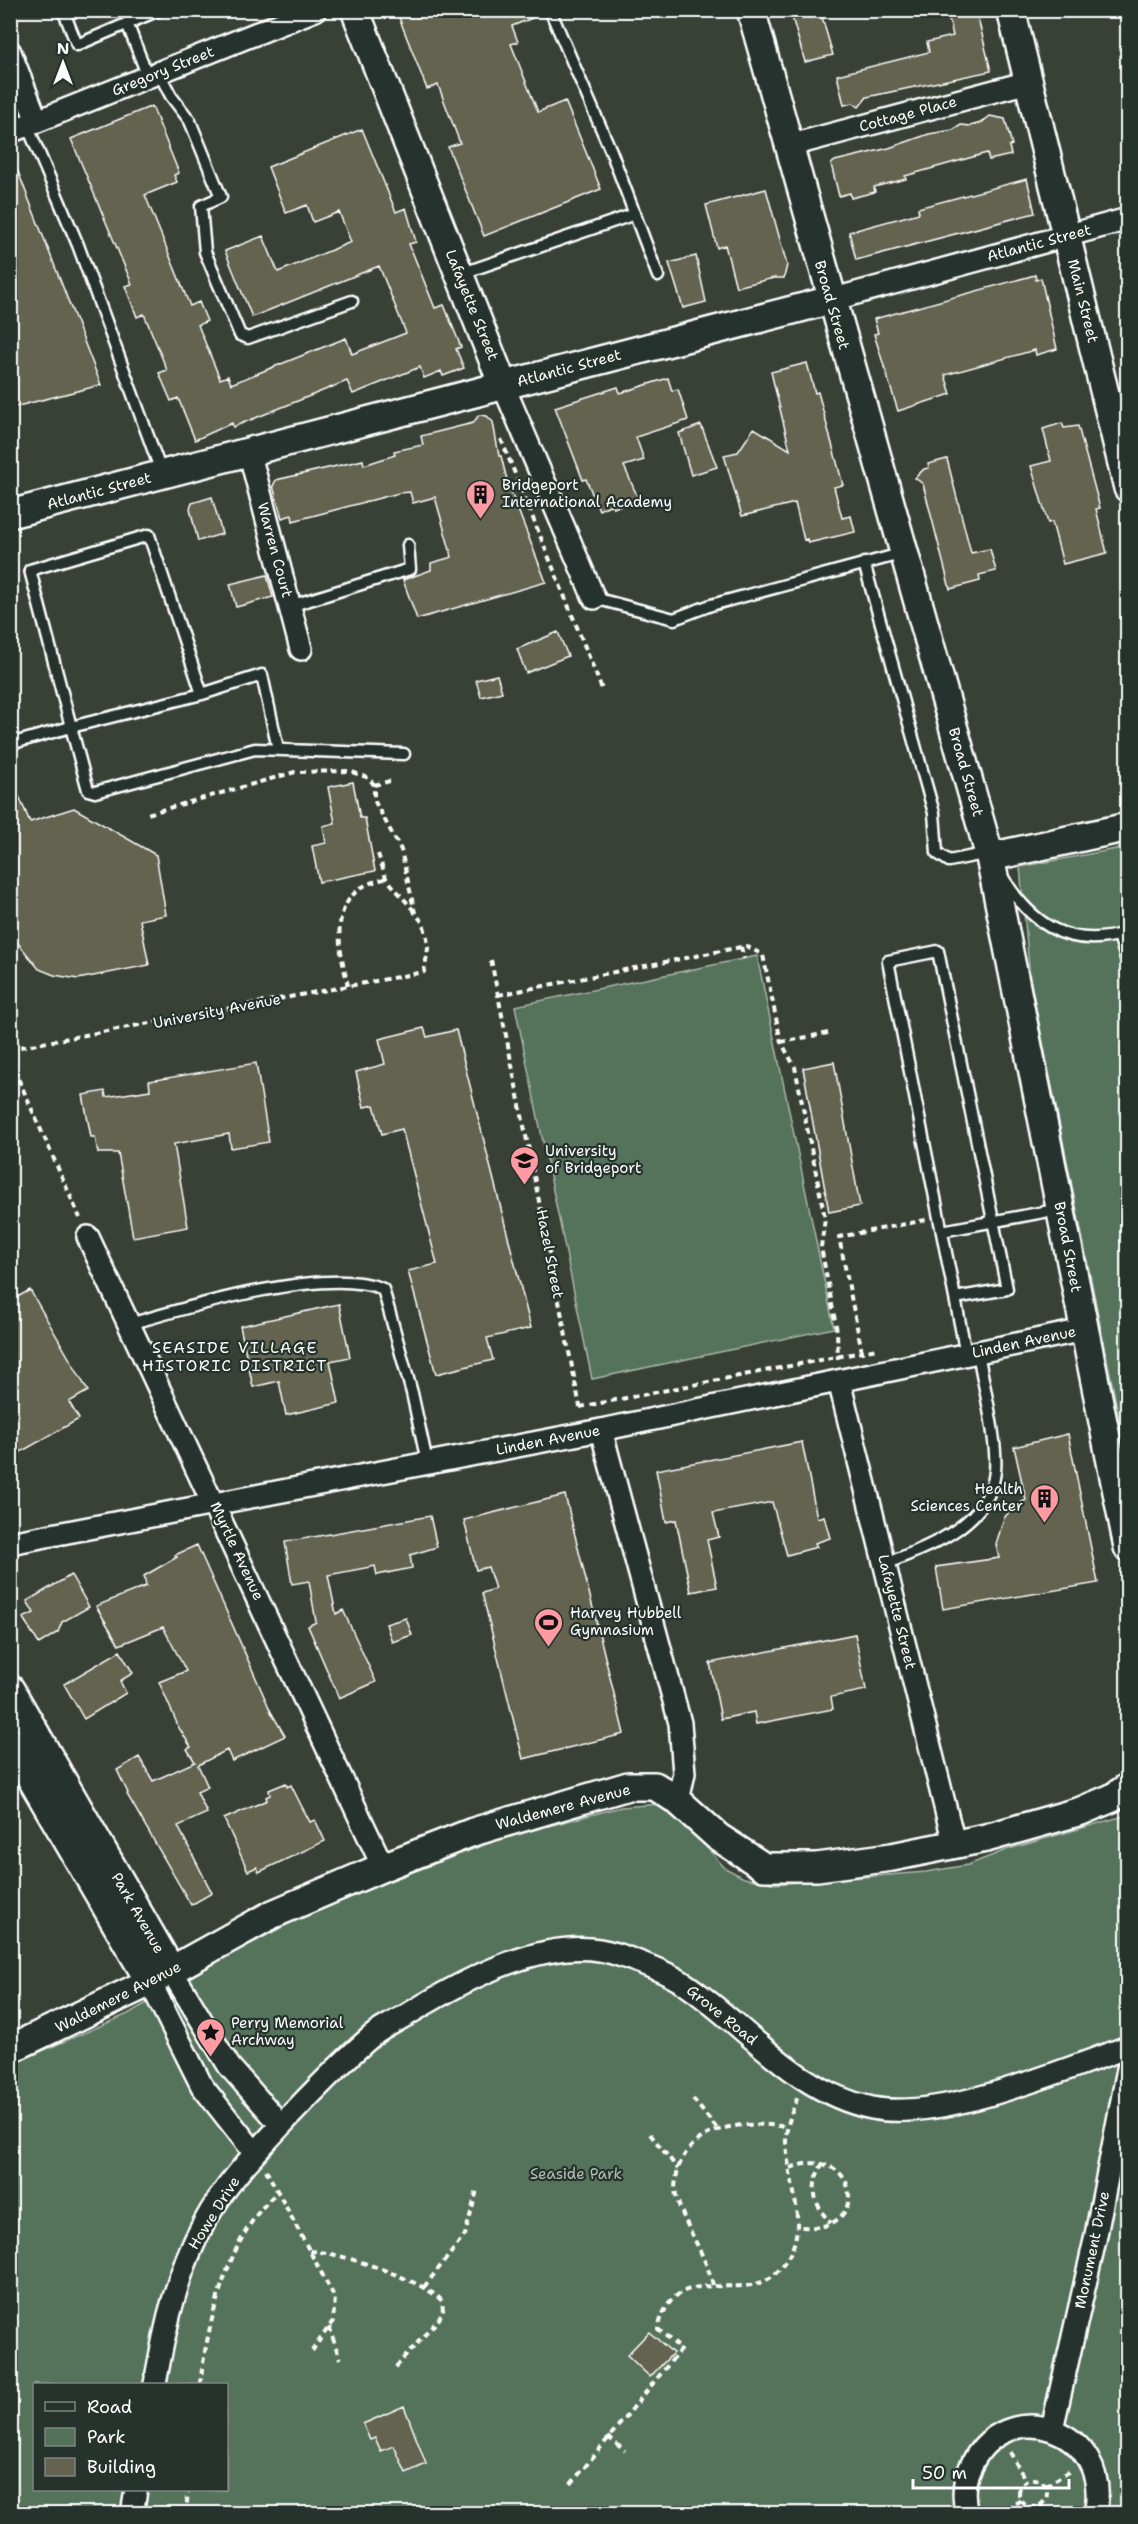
<svg xmlns="http://www.w3.org/2000/svg" width="1138" height="2524" font-family="'Shantell Sans',sans-serif">
<style>
.green{fill:#54725a;stroke:#aab8ac;stroke-width:1.5;fill-rule:evenodd}
.building{fill:#64634f;stroke:#fff;stroke-width:1.5}
.lines{fill:none;stroke-linecap:round;stroke-linejoin:round}
.service-casing{stroke:#fff;stroke-width:15}
.minor-casing{stroke:#fff;stroke-width:26}
.tertiary-casing{stroke:#fff;stroke-width:32}
.path{stroke:#fff;stroke-width:4;stroke-dasharray:6 4.5;stroke-linecap:butt}
.service{stroke:#26332d;stroke-width:10}
.minor{stroke:#26332d;stroke-width:21}
.tertiary{stroke:#26332d;stroke-width:27}
.labels{text-anchor:middle;stroke-width:4.5;stroke-linejoin:round;paint-order:stroke}
.street-label{font-size:15px;fill:#fff;stroke:#26332d}
.poi-label{font-size:15px;fill:#fff;stroke:#26332d;text-anchor:start}
.park-label{font-size:15px;fill:#b2c0b5;stroke:#26332d}
.neighbourhood-label{font-size:16px;letter-spacing:1.5px;fill:#fff;stroke:#26332d}
</style>
<rect width="100%" height="100%" fill="#394137"/>
<filter id="ink" filterUnits="userSpaceOnUse"><feTurbulence type="fractalNoise" baseFrequency=".0167" numOctaves="2"/><feDisplacementMap in="SourceGraphic" scale="12" xChannelSelector="R" yChannelSelector="G"/><feConvolveMatrix kernelMatrix="1 2 1 2 8 2 1 2 1" color-interpolation-filters="sRGB"/></filter>
<g filter="url(#ink)">
<path class="green" d="M1127 847V1457L1030 978 1020 867Z
M757 956 834 1328 592 1379 515 1006Z
M661 1804 675 1812 725 1868 744 1878 776 1884 926 1872 968 1865 1009 1849 1127 1815V2513H11L10 2065 128 2014 209 1966 290 1923 394 1879 503 1838 621 1807ZM34 2384H226V2490H34Z"/>
<path class="building" d="M396 10H543V14L512 26 518 42 511 44 538 112 565 101 601 189 484 236 448 147 460 143 438 85 427 89Z
M790 10H820L833 55 805 62Z
M947 10H976L991 71 867 97 859 107 853 103 844 105 837 75 929 52 927 42 953 36Z
M152 106 179 173 174 175 177 182 145 195 190 306 199 302 207 321 198 325 220 379 228 376 231 384 346 338 352 354 406 333 379 266 252 317 225 251 263 236 278 272 351 242 339 212 313 222 307 205 286 213 268 167 362 129 396 212 406 208 416 242 409 244 435 308 444 305 461 347 456 349 464 368 443 376 441 371 424 378 420 367 353 394 347 381 233 427 232 423 195 440 178 398 171 401 159 373 167 370 144 314 137 317 125 286 132 284 71 139Z
M990 116 1005 119 1012 145 1009 146 1011 155 989 160 987 153 905 176 906 179 874 187 875 192 851 198 850 193 839 196 831 164 835 161 889 148 929 134 953 130 961 125 970 126 981 123Z
M10 151 101 385 10 408Z
M1027 179 1035 213 856 260 849 232 919 213 918 208Z
M766 189 787 265 784 278H774L736 287 725 245 717 248 706 205Z
M696 256 706 302 683 308 669 263Z
M1035 275 1036 280 1041 278 1057 349 1036 355 1035 350 945 375 951 394 898 411 874 334 878 333 874 319Z
M807 363 815 393 818 392 843 485 834 487 842 518 851 516 855 532 808 543 807 539 804 540 795 503 742 516 724 455 738 452 754 428 790 450 771 372Z
M668 378 672 391 678 389 688 420 636 437 644 460 624 466 638 498 614 508 612 504 599 510 586 479 583 480 555 407 618 387 620 393Z
M479 415 487 416 493 422 499 456H501L508 484 546 582 417 619 403 580 431 570V563L452 557 435 497 413 503 410 492 399 493 293 521 292 515 282 518 273 486 276 480 363 460 364 465 395 455 394 451 423 445 421 436 473 423Z
M1062 423 1064 428 1078 426 1100 508 1096 509 1107 553 1063 564 1052 522 1048 523 1031 466 1051 461 1043 429Z
M701 425 717 467 691 475 679 433Z
M947 459 971 553 990 549 996 571 979 575 980 581 950 589 923 484 915 478 924 469 929 468 928 464Z
M212 497 222 534 198 541 190 509 192 503Z
M267 575 273 597 236 607 230 584Z
M558 632 568 656 526 673 517 649Z
M497 675 502 692 481 697 476 680Z
M10 775 30 822 74 808 156 855 166 915 140 920 149 965 78 979 54 975 39 969 17 942 10 924Z
M353 782 360 818H365L375 871 319 882 312 846 326 843 323 826 335 823 328 787Z
M424 1028 427 1037 456 1030 531 1328 487 1338 493 1360 436 1374 408 1271 437 1264 402 1129 382 1134 374 1105 364 1107 356 1072 385 1064 379 1039Z
M834 1062 860 1206 829 1212 803 1068Z
M256 1063 269 1142 231 1148 229 1134 174 1144 188 1227 133 1237 118 1153H98L95 1137H91L83 1095 105 1091 106 1097 150 1090 149 1081Z
M30 1290 88 1391 69 1402 79 1419 10 1458V1301Z
M339 1304 350 1357 330 1361 339 1403 286 1415 279 1381 253 1387 240 1326Z
M1068 1434 1098 1583 943 1609 936 1567 999 1558 996 1544 1004 1518 1014 1506 1026 1500 1014 1447Z
M802 1442 817 1518 824 1516 830 1538 815 1543 817 1547 787 1555 772 1502 713 1513 719 1537 707 1540 717 1587 691 1592 676 1520 666 1522 656 1470Z
M565 1495 624 1734 523 1759 482 1593 495 1589 488 1567 476 1570 464 1520Z
M430 1516 437 1547 410 1555 412 1568 377 1575 375 1566 328 1575 336 1614 343 1610 376 1682 339 1698 308 1626 316 1622 309 1581 292 1584 285 1542Z
M197 1545 271 1712 285 1736 232 1761 227 1750 198 1765 208 1787 197 1792 207 1813 178 1826 212 1893 191 1905 127 1794 128 1793 117 1770 139 1757 153 1781 195 1762 187 1749 191 1747 179 1728 159 1682 186 1671 163 1627 119 1645 96 1606 146 1586 144 1576 177 1557 175 1555Z
M71 1575 89 1607 62 1622 58 1632 39 1644 23 1618 34 1613 27 1601Z
M406 1618 412 1635 392 1642 386 1624Z
M855 1634 866 1690 831 1697 833 1709 756 1724 754 1712 721 1719 710 1663Z
M120 1651 133 1673 120 1681 126 1693 84 1719 64 1684Z
M286 1783 287 1787 291 1785 301 1805 310 1822 315 1820 325 1841 259 1872 257 1867 248 1871 224 1819 267 1800 266 1797 270 1795 269 1790Z
M649 2332 673 2353 650 2377 627 2355Z
M404 2406 426 2464 406 2473 394 2446 381 2451 375 2438 370 2440 363 2424Z"/>
<g class="lines">
<defs>
<path id="service" d="M63 10 77 45 159 10
M550 10 611 151 658 276
M127 23 148 77
M159 73 171 96 190 121 221 197 201 206 205 252 240 335 248 338 352 301
M27 125 78 245 162 474
M460 274 635 214
M864 563 934 813 937 853 949 861 988 853
M594 598 674 619 711 605 904 553
M290 606 410 569 408 545
M202 694 71 727 30 570 149 535 202 694 262 675 278 749
M10 744 71 727 88 790 95 792 255 749 404 754
M1003 878C1032 925 1071 951 1128 932
M1119 935 1128 965
M938 951 1007 1289 955 1298 888 961Z
M942 1231 1060 1209
M955 1298 966 1354
M130 1324C188 1307 328 1265 383 1289L412 1393 427 1462
M885 1564C927 1547 990 1525 995 1471 998 1441 983 1384 978 1352"/>
<path id="minor" d="M10 52 37 121
M10 132 315 10
M788 146 1028 82
M831 300 1128 219
M503 385 594 598
M249 451 301 649
M88 1237 383 1867
M839 1381 954 1843
M601 1430 680 1723 684 1773 678 1801
M10 1543 601 1430 1084 1330
M171 1970 229 2066 281 2125
M150 1982 202 2086 254 2152
M155 2384C165 2328 176 2274 204 2223 225 2184 256 2152 286 2120 314 2091 341 2062 372 2036 383 2027 397 2021 410 2013 464 1980 551 1932 616 1954 637 1961 666 1971 685 1984 747 2026 795 2092 872 2108 940 2122 1062 2070 1128 2047
M1052 2429 1095 2240 1128 2069
M132 2514 136 2490
M967 2514C963 2499 963 2482 970 2468 1003 2392 1114 2427 1095 2514"/>
<path id="tertiary" d="M355 10 503 385
M751 10 990 857 1128 1547
M1011 10 1128 488
M10 514 831 300
M990 857 1128 827
M10 1689 171 1970
M10 1742 150 1982
M10 2049 150 1982 273 1914 383 1867 473 1832 628 1786H655L678 1801 718 1837 764 1867H817L892 1857 986 1838 1081 1811 1112 1798 1128 1787"/>
</defs>
<use href="#service" class="service-casing"/>
<use href="#minor" class="minor-casing"/>
<use href="#tertiary" class="tertiary-casing"/>
<path class="path" d="M501 439 602 689
M374 785 390 781
M378 854 386 878 415 912
M741 947 744 959
M491 960 580 1407
M348 986C341 954 327 908 364 886 370 882 379 881 386 878
M498 995 741 947 746 946 763 955 781 1042 795 1067 825 1218 821 1247 837 1331 838 1359
M781 1042 828 1033
M10 1049 424 972 428 949 427 937 423 923 415 913 401 850 374 800V785L369 778 349 771 295 772 144 815
M10 1060 80 1218
M862 1352 839 1237 926 1220
M580 1407 877 1349
M693 2099 718 2130
M650 2134 678 2169
M823 2163C809 2185 813 2205 831 2223
M790 2168C851 2145 867 2212 827 2225 818 2228 807 2227 798 2227
M266 2170 335 2298 333 2321 312 2351
M310 2251C337 2251 425 2281 442 2301L443 2311 439 2319 394 2369
M713 2285C705 2253 685 2227 676 2196 674 2187 676 2178 678 2169 693 2123 748 2121 787 2127
M424 2287 465 2235 477 2190
M329 2327 340 2359
M200 2384C208 2322 229 2232 279 2191
M608 2437 625 2451
M1010 2452 1026 2481
M1019 2493a14 14 0 1 1 28 0a14 14 0 1 1-28 0Z
M571 2484 681 2349 658 2329C676 2254 743 2309 778 2271 815 2231 787 2186 786 2140 786 2125 793 2110 798 2096
M1046 2486 1071 2470
M1041 2505 1047 2514
M186 2514 188 2490
M997 2514 1021 2500"/>
<use href="#service" class="service"/>
<use href="#minor" class="minor"/>
<use href="#tertiary" class="tertiary"/>
</g>
</g>
<defs>
<symbol id="building-pin" viewBox="-11 -11 22 30"><path d="M0 17L-7.5 6A9.5 9.5 0 1 1 7.5 6Z" fill="#ff9aa2" stroke="#26332d"/><path d="M-4-6H4V6H1V3H-1V6H-4ZM-2.5-4.3h1.7v1.8h-1.7ZM.8-4.3h1.7v1.8H.8ZM-2.5-1h1.7V.8h-1.7ZM.8-1h1.7V.8H.8Z" fill="#111"/></symbol>
<symbol id="university-pin" viewBox="-11 -11 22 30"><path d="M0 17L-7.5 6A9.5 9.5 0 1 1 7.5 6Z" fill="#ff9aa2" stroke="#26332d"/><path d="M0-5L7-2L0 1L-7-2ZM-4 1L0 2.5L4 1V4Q0 6-4 4Z" fill="#111"/></symbol>
<symbol id="stadium-pin" viewBox="-11 -11 22 30"><path d="M0 17L-7.5 6A9.5 9.5 0 1 1 7.5 6Z" fill="#ff9aa2" stroke="#26332d"/><path d="M0-5a6.5 5 0 1 0 0 10a6.5 5 0 1 0 0-10ZM-3.5-1.8h7v3.6h-7Z" fill="#111"/></symbol>
<symbol id="sight-pin" viewBox="-11 -11 22 30"><path d="M0 17L-7.5 6A9.5 9.5 0 1 1 7.5 6Z" fill="#ff9aa2" stroke="#26332d"/><path d="M0-6L1.8-2.2L6-1.7L2.9 1.2L3.7 5.4L0 3.3L-3.7 5.4L-2.9 1.2L-6-1.7L-1.8-2.2Z" fill="#111"/></symbol>
</defs>
<g fill-rule="evenodd">
<use href="#building-pin" x="464" y="478" width="33" height="45"/>
<use href="#university-pin" x="508" y="1144" width="33" height="45"/>
<use href="#building-pin" x="1028" y="1482" width="33" height="45"/>
<use href="#stadium-pin" x="532" y="1606" width="33" height="45"/>
<use href="#sight-pin" x="194" y="2016" width="33" height="45"/>
</g>
<g class="labels">
<g class="street-label">
<text transform="translate(163 71) rotate(-22)" y="5">Gregory Street</text>
<text transform="translate(908 114) rotate(-15)" y="5">Cottage Place</text>
<text transform="translate(1039 243) rotate(-15)" y="5">Atlantic Street</text>
<text transform="translate(1083 301) rotate(76)" y="5">Main Street</text>
<text transform="translate(472 305) rotate(68)" y="5">Lafayette Street</text>
<text transform="translate(832 305) rotate(74)" y="5">Broad Street</text>
<text transform="translate(569 368) rotate(-15)" y="5">Atlantic Street</text>
<text transform="translate(99 491) rotate(-15)" y="5">Atlantic Street</text>
<text transform="translate(275 550) rotate(75)" y="5">Warren Court</text>
<text transform="translate(966 772) rotate(74)" y="5">Broad Street</text>
<text transform="translate(217 1011) rotate(-11)" y="5">University Avenue</text>
<text transform="translate(1068 1247) rotate(79)" y="5">Broad Street</text>
<text transform="translate(550 1254) rotate(79)" y="5">Hazel Street</text>
<text transform="translate(1024 1342) rotate(-12)" y="5">Linden Avenue</text>
<text transform="translate(548 1440) rotate(-11)" y="5">Linden Avenue</text>
<text transform="translate(237 1551) rotate(65)" y="5">Myrtle Avenue</text>
<text transform="translate(897 1612) rotate(76)" y="5">Lafayette Street</text>
<text transform="translate(563 1807) rotate(-15)" y="5">Waldemere Avenue</text>
<text transform="translate(138 1913) rotate(60)" y="5">Park Avenue</text>
<text transform="translate(118 1997) rotate(-27)" y="5">Waldemere Avenue</text>
<text transform="translate(722 2015) rotate(39)" y="5">Grove Road</text>
<text transform="translate(214 2213) rotate(-58)" y="5">Howe Drive</text>
<text transform="translate(1092 2250) rotate(-78)" y="5">Monument Drive</text>
</g>
<g class="poi-label">
<text x="502" y="490">Bridgeport<tspan x="502" dy="17">International Academy</tspan></text>
<text x="545" y="1156">University<tspan x="545" dy="17">of Bridgeport</tspan></text>
<text x="1023" y="1494" text-anchor="end">Health<tspan x="1023" dy="17">Sciences Center</tspan></text>
<text x="570" y="1618">Harvey Hubbell<tspan x="570" dy="17">Gymnasium</tspan></text>
<text x="231" y="2028">Perry Memorial<tspan x="231" dy="17">Archway</tspan></text>
</g>
<g class="park-label">
<text x="576" y="2179">Seaside Park</text>
</g>
<g class="neighbourhood-label">
<text x="235" y="1353">SEASIDE VILLAGE<tspan x="235" dy="18">HISTORIC DISTRICT</tspan></text>
</g>
</g>
<rect width="1138" height="2524" fill="none" stroke="#26332d" stroke-width="36"/>
<rect x="18" y="18" width="1102" height="2488" fill="none" stroke="#fff" stroke-width="2" filter="url(#ink)"/>
<rect x="33" y="2383" width="195" height="108" fill="#26332d" stroke="#7d8581" stroke-width="1.5"/>
<rect x="45" y="2402" width="30" height="9" fill="#26332d" stroke="#7d8581" stroke-width="1.5"/>
<text x="87" y="2413" font-size="18" fill="#ffffff">Road</text>
<rect x="45" y="2428" width="30" height="18" fill="#54725a" stroke="#7d8581" stroke-width="1.5"/>
<text x="87" y="2443" font-size="18" fill="#ffffff">Park</text>
<rect x="45" y="2458" width="30" height="18" fill="#64634f" stroke="#7d8581" stroke-width="1.5"/>
<text x="87" y="2473" font-size="18" fill="#ffffff">Building</text>
<g transform="translate(63 63)" stroke="#26332d" stroke-width="4.5" paint-order="stroke">
<path d="M0-4.5L10 22L0 15L-10 22Z" fill="#ffffff"/>
<text y="-9" font-size="16" font-weight="bold" text-anchor="middle" fill="#ffffff">N</text>
</g>
<path d="M913 2479v9h156v-9" fill="none" stroke="#ffffff" stroke-width="3"/>
<text x="922" y="2479" font-size="18" fill="#ffffff" stroke="#26332d" stroke-width="4.5" paint-order="stroke">50 m</text>
</svg>
